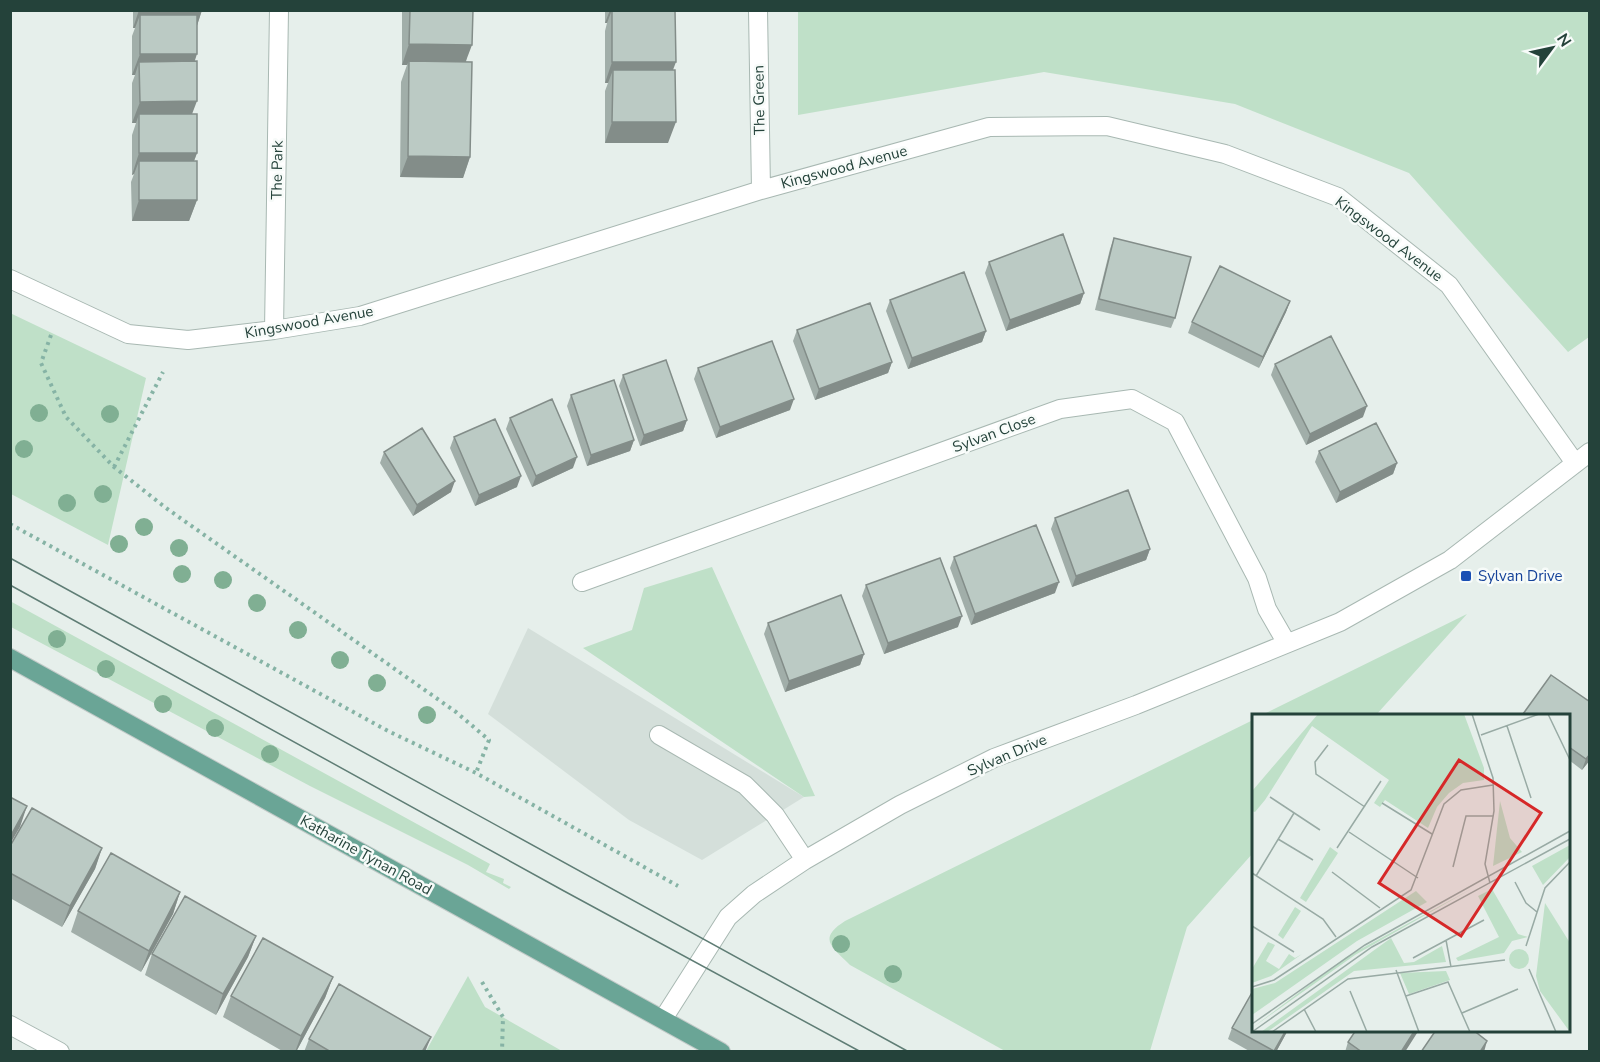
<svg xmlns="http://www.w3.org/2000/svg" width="1600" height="1062" font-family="'Nunito Sans',sans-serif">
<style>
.built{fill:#d4dfda}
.green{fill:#bfe0c8}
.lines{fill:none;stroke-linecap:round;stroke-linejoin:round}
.minor-casing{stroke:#a8b8b2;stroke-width:20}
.major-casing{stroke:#c2cac8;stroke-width:20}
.path{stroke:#86b3a5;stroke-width:4;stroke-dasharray:3 4.5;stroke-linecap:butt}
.minor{stroke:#fff;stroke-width:18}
.major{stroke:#6aa596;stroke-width:18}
.tram{stroke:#5f7d75;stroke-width:1.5}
.tree{fill:#80af93}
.wall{fill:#a1aea9}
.shaded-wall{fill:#838d89}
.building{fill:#bbcac4;stroke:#838d89;stroke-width:1.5}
.transit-dot{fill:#1a4fb4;stroke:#f7fbf9;stroke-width:2}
.labels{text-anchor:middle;stroke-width:5;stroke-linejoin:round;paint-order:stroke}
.street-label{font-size:15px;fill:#24423a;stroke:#f7fbf9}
.transit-label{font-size:15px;fill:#164399;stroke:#f7fbf9;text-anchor:start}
.inset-road{fill:none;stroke:#98aaa4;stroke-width:1.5}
.view{fill:#d62828;fill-opacity:0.15;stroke:#d62828;stroke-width:3}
.inset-edge{fill:none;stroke:#24423a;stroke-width:3}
</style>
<rect width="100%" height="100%" fill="#e6efeb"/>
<path class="built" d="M528 628 804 797 702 860 629 820 488 714Z"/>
<path class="green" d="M798 11H1589V337L1568 352 1409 173 1235 104 1044 72 798 115Z
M10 313 146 378 108 545 11 494Z
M712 567 815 796 804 797 583 648 632 630 644 588Z
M10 601 490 864 486 872 504 879 503 883 511 887 509 889 468 865 310 786 11 627Z
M1467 614 1376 715H1262Z
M1253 720V853L1187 927 1150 1051H1005L850 965C832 947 817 939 845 921Z
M468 976 485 1007 562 1051H426Z"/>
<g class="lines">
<defs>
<path id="minor" d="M758 10 761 190
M10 279 128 334 188 340 274 330 360 316 761 190 989 127 1107 126 1225 154 1338 197 1449 285 1575 463
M274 330 279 10
M582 582 1060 409 1132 399 1175 422 1257 578 1267 609 1286 642
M659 735 745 785 775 815 805 860
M663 1019 728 917 754 894 805 860 900 805 994 758 1136 705 1340 622 1450 560 1590 452
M10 1025 60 1052"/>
<path id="major" d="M10 658 721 1052"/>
</defs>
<use href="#minor" class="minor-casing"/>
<use href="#major" class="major-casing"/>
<path class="path" d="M51 335 41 363 66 417 114 467 166 508 456 712 489 740 476 773
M114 467 163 372
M10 524 388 731 476 773 678 886
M482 982 503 1017 502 1052"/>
<use href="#minor" class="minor"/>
<use href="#major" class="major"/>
<path class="tram" d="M10 558 909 1052
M10 585 564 891 861 1052"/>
</g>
<g class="tree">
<circle cx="39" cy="413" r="9"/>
<circle cx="110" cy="414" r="9"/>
<circle cx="24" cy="449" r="9"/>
<circle cx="103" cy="494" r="9"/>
<circle cx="67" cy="503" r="9"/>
<circle cx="144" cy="527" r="9"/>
<circle cx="119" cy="544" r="9"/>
<circle cx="179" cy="548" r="9"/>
<circle cx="182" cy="574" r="9"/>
<circle cx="223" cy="580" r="9"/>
<circle cx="257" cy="603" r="9"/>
<circle cx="298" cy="630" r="9"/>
<circle cx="57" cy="639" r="9"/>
<circle cx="340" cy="660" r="9"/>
<circle cx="106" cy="669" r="9"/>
<circle cx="377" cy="683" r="9"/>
<circle cx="163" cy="704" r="9"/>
<circle cx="427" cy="715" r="9"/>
<circle cx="215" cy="728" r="9"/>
<circle cx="270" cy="754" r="9"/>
<circle cx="841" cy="944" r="9"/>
<circle cx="893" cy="974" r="9"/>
</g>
<path class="wall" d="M133 10H202L197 25 192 114 197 153 194 161 197 200 189 221H132L131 182 134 174 132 175V135L136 123H132V83L135 75H132V36L135 28H133Z
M402 10H473L466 62 470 157 463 178 400 177 401 82 407 65H402Z
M605 10H675L668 143H605V91L608 83H605V31L607 23H605Z
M1114 238 1175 318 1171 328 1095 310 1110 249Z
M989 262 1084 293 1080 304 1006 331 985 273Z
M890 300 986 331 982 342 908 369 886 311Z
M1290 301 1286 312 1259 368 1188 333 1192 322Z
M797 330 892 362 888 373 815 400 793 341Z
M1275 364 1363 417 1306 445 1271 375Z
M698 368 790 410 716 438 694 379Z
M623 375 687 420 683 431 640 446 619 386Z
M571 395 634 440 630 451 587 466 567 406Z
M510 418 573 468 532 487 506 429Z
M454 437 517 487 475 506 450 448Z
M1319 451 1397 463 1393 474 1336 503 1315 462Z
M384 452 451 492 413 516 380 463Z
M1055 518 1150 549 1146 560 1072 587 1051 529Z
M954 557 1055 593 971 625 950 568Z
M866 585 958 627 884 654 862 596Z
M768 623 864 654 860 665 785 692 764 634Z
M1590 702V760L1582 770 1569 760V716H1523V714Z
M10 846 102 848 95 869 62 927 10 898Z
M180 892 173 914 141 972 71 932 78 911Z
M256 936 248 957 216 1015 145 975 152 954Z
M333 977 325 998 296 1052H284L223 1017 231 996Z
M1232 1028 1254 1030H1288L1276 1052H1251L1228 1039Z
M309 1039 425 1052H304Z
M1348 1042 1405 1052H1345Z"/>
<path class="shaded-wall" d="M139 10H202L196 29 140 15 135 28H133Z
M610 10H612L607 23H605Z
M409 44 472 45 464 66 409 61 407 65H402Z
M140 54H197L190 75 139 62 135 75H132Z
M612 62H676L668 83 613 70 608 83H605Z
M197 101 189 122 139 114 136 123H132L140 102Z
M612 122H676L668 143H605Z
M139 153H197L189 174 139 161 134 174 132 175Z
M408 156 470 157 463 178 400 177Z
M139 200H197L189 221H132Z
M1084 293 1080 304 1006 331 1010 320Z
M1290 301 1286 312 1259 368 1263 357Z
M986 331 982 342 908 369 912 358Z
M892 362 888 373 815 400 819 389Z
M794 399 790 410 716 438 720 427Z
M1367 406 1363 417 1306 445 1310 434Z
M687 420 683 431 640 446 644 435Z
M634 440 630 451 587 466 591 455Z
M577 457 573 468 532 487 536 476Z
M1397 463 1393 474 1336 503 1340 492Z
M521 476 517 487 475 506 479 495Z
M455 481 451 492 413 516 417 505Z
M1150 549 1146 560 1072 587 1076 576Z
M1059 582 1055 593 971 625 975 614Z
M962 616 958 627 884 654 888 643Z
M864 654 860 665 785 692 789 681Z
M1590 754V760L1582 770 1586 759Z
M27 806 20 827 10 844V837Z
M102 848 95 869 62 927 70 906Z
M180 892 173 914 141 972 149 951Z
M256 936 248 957 216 1015 223 994Z
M333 977 325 998 296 1052H295L301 1036Z
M1286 1030H1288L1276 1052H1274Z
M1415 1030H1419L1405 1052H1401Z
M431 1037 425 1052H422Z
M1487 1041 1484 1052H1480Z"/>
<path class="building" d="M410 10H473L472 45 409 44Z
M612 10H675L676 62H612Z
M140 15H197V54H140Z
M197 61V101L140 102 139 62Z
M409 61 472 62 470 157 408 156Z
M613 70H675L676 122H612Z
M139 114H197V153H139Z
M139 161H197V200H139Z
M1063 234 1084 293 1010 320 989 262Z
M1114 238 1191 257 1175 318 1099 299Z
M1220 266 1290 301 1263 357 1192 322Z
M964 272 986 331 912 358 890 300Z
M870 303 892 362 819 389 797 330Z
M1331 336 1367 406 1310 434 1275 364Z
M772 341 794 399 720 427 698 368Z
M666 360 687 420 644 435 623 375Z
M614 380 634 440 591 455 571 395Z
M552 399 577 457 536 476 510 418Z
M495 419 521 476 479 495 454 437Z
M1376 423 1397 463 1340 492 1319 451Z
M422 428 455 481 417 505 384 452Z
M1128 490 1150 549 1076 576 1055 518Z
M1036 525 1059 582 975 614 954 557Z
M940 558 962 616 888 643 866 585Z
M841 595 864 654 789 681 768 623Z
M1551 675 1590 702V754L1586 759 1569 747V716H1525L1523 714Z
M10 797 27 806 10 837Z
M32 808 102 848 70 906 10 873V846Z
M111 853 180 892 149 951 78 911Z
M185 896 256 936 223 994 152 954Z
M263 938 333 977 301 1036 231 996Z
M339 984 431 1037 422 1052H331L309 1039Z
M1254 989V1030H1286L1274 1051 1232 1028Z
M1356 1030H1415L1401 1052H1362L1348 1042Z
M1436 1030H1473L1487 1041 1480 1052H1421Z"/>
<rect class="transit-dot" x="1460" y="570" width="12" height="12" rx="3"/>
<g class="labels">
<g class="street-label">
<text transform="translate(759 100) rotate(-91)" y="5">The Green</text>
<text transform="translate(844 167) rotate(-15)" y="5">Kingswood Avenue</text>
<text transform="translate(277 170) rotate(-89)" y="5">The Park</text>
<text transform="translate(1389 239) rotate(37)" y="5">Kingswood Avenue</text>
<text transform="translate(309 322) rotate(-10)" y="5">Kingswood Avenue</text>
<text transform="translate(994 433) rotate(-20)" y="5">Sylvan Close</text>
<text transform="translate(1007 755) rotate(-23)" y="5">Sylvan Drive</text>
<text transform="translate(366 855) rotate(29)" y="5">Katharine Tynan Road</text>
</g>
<g class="transit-label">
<text x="1478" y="581">Sylvan Drive</text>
</g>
</g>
<g transform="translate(1252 714)">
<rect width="318" height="318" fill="#e6efeb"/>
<path d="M66 0H212L232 54V66L211 69 197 79 185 93 176 114 133 86 128 93 122 89 137 66 60 12 13 86 3 98 0 97 1 76ZM248 87 258 124 270 138 241 152ZM318 131V143L291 171 280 152ZM78 133 86 139 54 188 48 184ZM221 174 103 241 0 314 94 243ZM240 175 266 220 276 223 260 227 252 239 206 247 204 244 247 223 226 182ZM164 177 175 188 105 227 0 301V275L23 269ZM293 189 318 229V318L288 277 284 262ZM43 193 49 197 31 225 26 221ZM139 224 152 249 162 248 190 232 194 248 102 257 15 318H9ZM16 228 23 231 14 247 27 255 37 240 43 244 50 240 19 262 0 269V255ZM257 245a10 10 0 1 1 20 0a10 10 0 1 1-20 0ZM194 257 198 266 157 280 148 259Z" fill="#bfe0c8"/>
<path class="inset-road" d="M220 0 241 64 242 97 233 150 238 169M296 0 318 46M255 12 279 84M229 21 287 0M76 31 63 48 64 60 113 93M18 83 68 116M130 89 180 120M97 118 166 164M26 125 61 146M85 134 129 67M201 153 214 102H241M80 158 128 194M0 159 71 205 84 223M4 162 42 99M263 168 274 189 285 198M0 212 42 238M194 226 199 253M274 232 293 174 318 148M161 244 232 206M277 255 304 318M144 256 167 318M0 273 22 266 159 176 192 90 209 76 241 71M98 277 115 318M154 282 196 268 218 318M52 295 64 318M210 299 266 275M0 310 113 231 318 117M0 318 120 233 318 125M20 318 96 265 253 246"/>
<path class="view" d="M207 46 289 99 209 222 127 169Z"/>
<rect width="318" height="318" class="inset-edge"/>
</g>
<rect width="1600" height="1062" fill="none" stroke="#24423a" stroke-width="24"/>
<g transform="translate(1552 48) rotate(57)" stroke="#f7fbf9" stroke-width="4.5" paint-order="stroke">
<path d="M0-4.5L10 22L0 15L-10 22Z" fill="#24423a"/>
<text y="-9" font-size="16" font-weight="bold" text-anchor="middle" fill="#24423a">N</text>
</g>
</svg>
